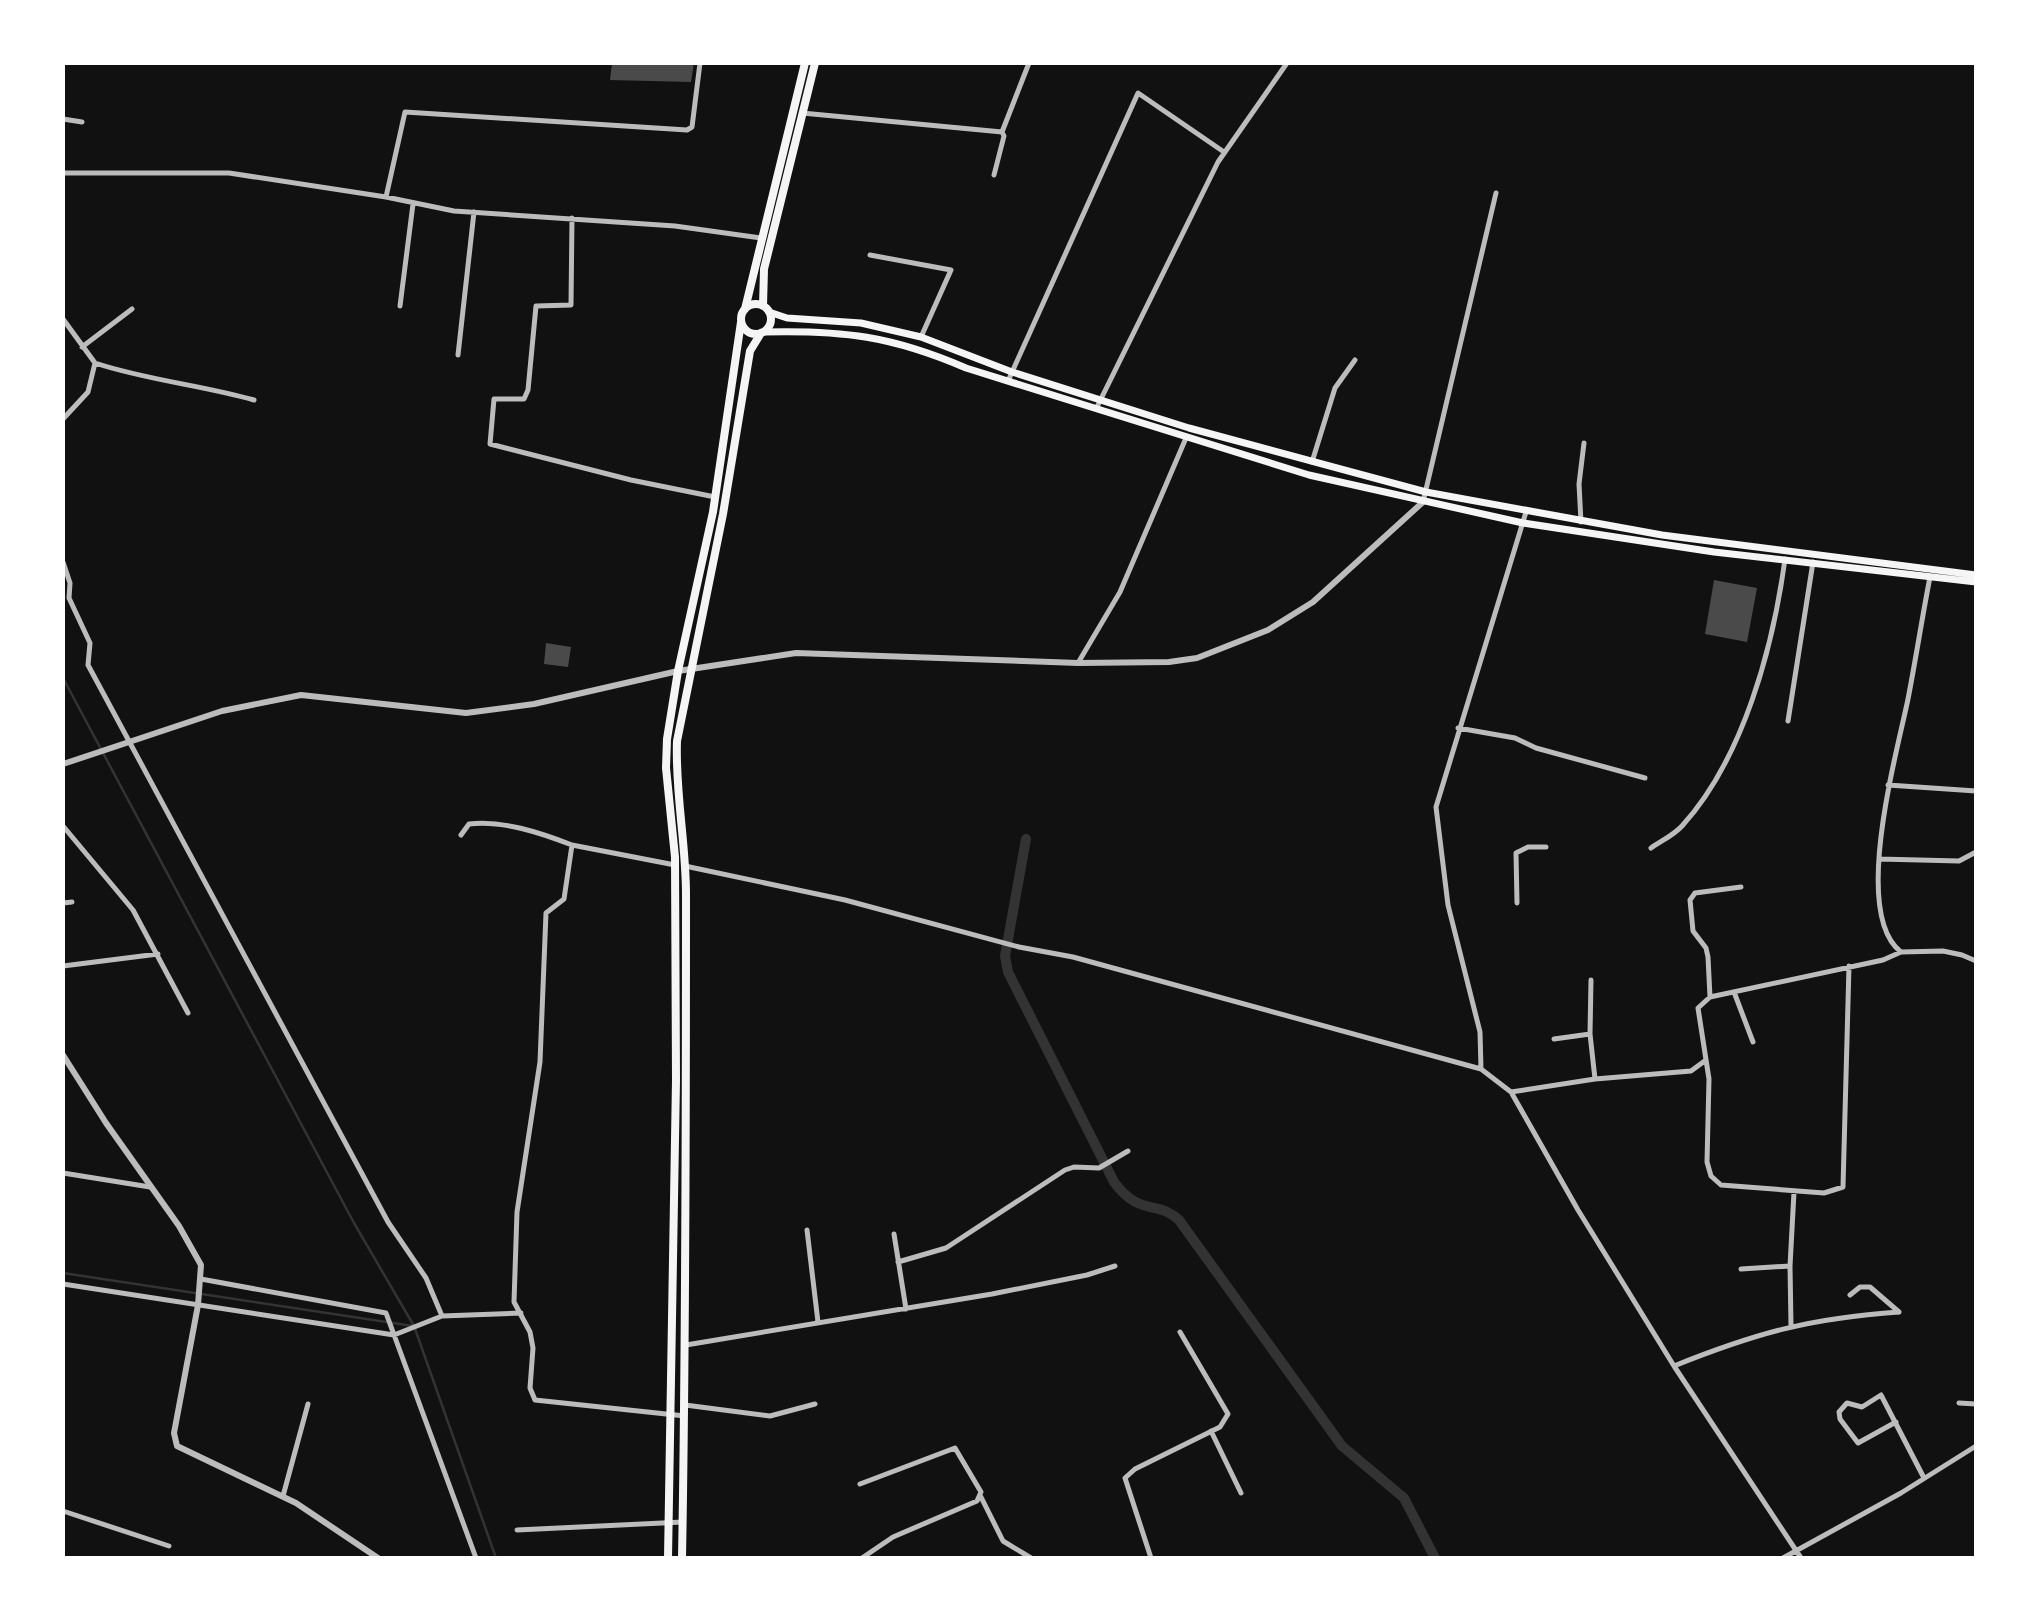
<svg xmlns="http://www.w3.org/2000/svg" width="2039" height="1621" font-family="Bitter,serif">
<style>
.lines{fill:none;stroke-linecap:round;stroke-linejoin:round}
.stream{stroke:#333;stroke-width:2.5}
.canal{stroke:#333;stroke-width:10}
.building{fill:#4a4a4a}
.minor{stroke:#bcbcbc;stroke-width:5}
.tertiary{stroke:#bcbcbc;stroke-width:6}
.secondary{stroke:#f5f5f5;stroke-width:7}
.primary{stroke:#f5f5f5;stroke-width:8}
</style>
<rect width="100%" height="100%" fill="#111"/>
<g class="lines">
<path class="stream" d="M63 678 354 1223 414 1326 496 1558
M63 1273 413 1326"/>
<path class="canal" d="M1026 839 1005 956 1008 972 1114 1182C1141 1218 1156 1199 1179 1220L1342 1446 1404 1498 1435 1558"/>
</g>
<path class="building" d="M612 63H694L691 82 610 80Z
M1714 580 1757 588 1747 642 1705 634Z
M546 643 571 647 568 667 544 664Z"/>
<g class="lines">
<path class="minor" d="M802 113 1002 132
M63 119 82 122
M63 173H229L386 197 454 211 675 226 761 238
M994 175 1004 136 1002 132 1029 63
M386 197 405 112 687 130 692 127 700 63
M572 218 571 305 536 306 528 390 524 399H494L490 444 631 480 715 497
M870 255 951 270 921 337
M400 306 413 204
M63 319 95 363 88 392 63 419
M82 347 132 309
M458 355 474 212
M95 363C146 380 201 385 254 400
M1008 381 1138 93 1224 152
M1096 409 1218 162 1287 63
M1312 462 1335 388 1355 360
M1423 502 1496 193
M1581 522 1579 484 1584 443
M63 562 70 583 69 598 90 643 88 665 388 1222 426 1278 442 1316
M1078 663 1120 592 1186 438
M1788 721 1813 562
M1458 728 1515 738 1536 748 1645 778
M1888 785 1976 791
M63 826 133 910 188 1013
M461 835 469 824C503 820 541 833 572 845
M1651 848C1661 841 1674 835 1682 826 1743 759 1773 648 1785 559
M1879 859 1959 861 1976 852
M675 865 572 845 564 899 546 913 540 1062 517 1212 514 1302 530 1332 533 1348 530 1388 535 1400 685 1416
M685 866 845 900 1019 947 1073 957 1481 1069 1511 1092 1578 1210 1674 1366 1801 1558
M63 903 72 902
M1517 903 1516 853 1528 847H1546
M1901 952C1851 914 1897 753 1908 699 1916 658 1922 618 1930 577
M63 966 158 954
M1849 966 1843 1187 1824 1193 1721 1185 1711 1176 1707 1162 1709 1079 1698 1008 1710 997 1883 960 1901 952 1943 951 1962 955 1976 961
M1591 980 1590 1034 1595 1079
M1734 992 1753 1042
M1710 997 1708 957 1706 948 1693 931 1690 900 1695 893 1741 887
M1554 1039 1590 1034
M1481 1069 1480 1032 1448 905 1436 807 1526 512
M1511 1092 1595 1079 1691 1071 1706 1060
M63 1173 150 1187
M807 1230 818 1322
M894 1234 906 1309
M898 1262 946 1248 1065 1170 1074 1167 1099 1168 1128 1151
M1741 1269 1790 1266
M201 1279 386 1313 476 1558
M63 1284 394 1335 442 1316 521 1313
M1850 1295 1860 1287H1870L1899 1312
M1791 1325 1790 1266 1794 1192
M686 1345 992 1294 1087 1275 1115 1266
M1674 1366C1756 1333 1811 1318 1899 1312
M1959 1403 1976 1404
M685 1405 770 1416 815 1404
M1896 1422 1858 1443 1840 1419 1839 1412 1847 1403 1862 1407 1881 1395 1924 1478
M1211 1431 1241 1493
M860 1484 955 1448 981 1492 977 1501 893 1537 862 1558
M283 1496 308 1404
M981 1497 1003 1541 1031 1558
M63 1511 169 1546
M517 1530 683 1522
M1151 1558 1125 1478 1135 1469 1220 1427 1228 1414 1180 1332
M1783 1558 1901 1493 1976 1446"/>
<path class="tertiary" d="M63 764 222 711 301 695 466 713 534 704 678 671 796 653 1078 663 1169 662 1197 658 1268 630 1313 602 1423 502
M63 1055 106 1123 179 1226 201 1265 198 1305 174 1433 177 1446 296 1503 378 1558"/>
<path class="secondary" d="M769 312 787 318 861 323 921 337 1012 372 1189 428 1426 492 1662 535 1976 575
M763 332C843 330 892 336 966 368L1309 475 1523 523 1714 552 1976 582"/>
<path class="primary" d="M741 319a15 15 0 1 1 30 0a15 15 0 1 1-30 0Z
M763 306 764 269 815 63
M745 309 805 63
M668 1558 676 1080 675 857 666 768 667 739 678 671 713 512 741 322
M682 1558C686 1337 686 1116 686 894 686 843 675 792 677 741L723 514 750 351 761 333"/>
</g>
<rect width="2039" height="1621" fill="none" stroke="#ffffff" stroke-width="130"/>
</svg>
